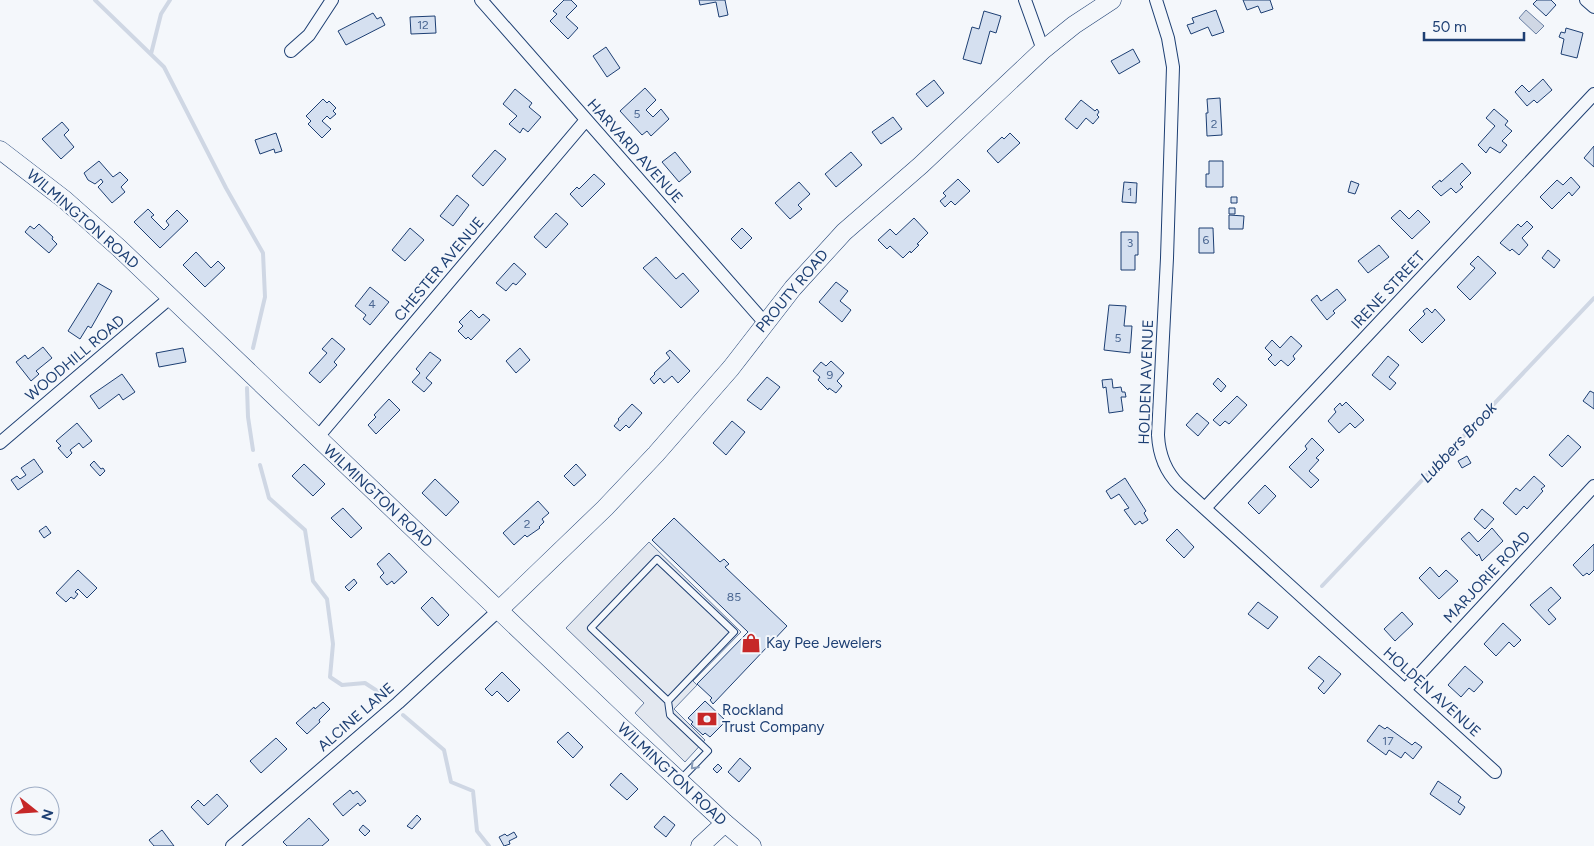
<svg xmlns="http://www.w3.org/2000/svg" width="1594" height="846" font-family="Figtree,sans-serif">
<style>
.parking{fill:#e3e8f0;stroke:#687fa3}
.water{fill:#cfd7e4;stroke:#687fa3}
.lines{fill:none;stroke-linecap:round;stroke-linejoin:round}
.stream{stroke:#cfd7e4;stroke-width:4}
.building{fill:#d5e0f0;stroke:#1d3f73}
.lane-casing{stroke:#1d3f73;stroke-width:8}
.street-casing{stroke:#1d3f73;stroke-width:14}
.secondary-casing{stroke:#1d3f73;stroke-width:19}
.lane{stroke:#f4f7fb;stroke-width:6}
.street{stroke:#f4f7fb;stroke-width:12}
.secondary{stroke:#f4f7fb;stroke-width:18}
.oneway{stroke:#889bb7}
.labels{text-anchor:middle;stroke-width:4;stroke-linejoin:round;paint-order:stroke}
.number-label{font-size:12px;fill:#4b6792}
.street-label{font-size:15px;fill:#1d3f73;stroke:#f4f7fb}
.poi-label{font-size:15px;fill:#1d3f73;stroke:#f4f7fb;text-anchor:start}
.water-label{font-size:16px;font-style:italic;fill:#1d3f73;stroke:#f4f7fb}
</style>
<rect width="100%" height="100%" fill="#f4f7fb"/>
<path class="parking" d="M649 542 741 632 693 681 697 685 674 709 705 740 685 762 635 713 644 703 566 628Z"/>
<path class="water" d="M1526 10 1544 26 1536 34 1519 18Z"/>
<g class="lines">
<path class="stream" d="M95 0 164 67 226 188 263 253 265 297 253 348
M151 54 161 14 170 0
M247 388 248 417 253 450
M260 465 269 498 305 530 313 581 327 599 333 644 330 677 342 685 365 683 385 696
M1322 586 1594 298
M403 715 444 750 451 782 473 791 477 831 489 846"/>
</g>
<path class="building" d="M564 0H571L577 6 566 17 578 28 568 39 550 21 557 14 553 11Z
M699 0H725L728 15 719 17 716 2 700 5Z
M1243 0H1270L1273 9 1261 13 1258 6 1247 10Z
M1537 0H1551L1556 5 1546 16 1533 4Z
M1216 10 1224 32 1212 36 1208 27 1191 34 1187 25 1194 23 1192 18Z
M984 11 1001 16 996 33 990 31 981 64 963 59 972 27 979 29Z
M373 13 377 19 381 17 385 25 346 45 338 31Z
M435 16 436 33 411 34 410 17Z
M1566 28 1583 33 1577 58 1561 54 1564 39 1559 37 1561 32 1565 33Z
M606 47 620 68 607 77 593 56Z
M1133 49 1140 62 1119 74 1111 61Z
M1543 79 1552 90 1537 103 1534 100 1527 106 1515 92 1522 85 1529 92Z
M934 80 944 93 927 107 916 94Z
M645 88 656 100 646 110 653 117 661 109 669 119 651 136 647 131 642 135 620 111Z
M515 89 532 103 529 107 541 117 528 132 523 128 520 133 509 124 517 116 503 104Z
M1220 98 1222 135 1207 136 1206 113H1208L1207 99Z
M323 99 327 103 329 101 336 108 333 111 336 114 330 119 327 116 322 121 331 129 322 138 308 124 311 121 306 116Z
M1081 100 1095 111 1097 109 1099 112 1097 115 1099 117 1093 124 1086 118 1077 129 1065 119Z
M1494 109 1508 121 1505 125 1512 131 1502 141 1507 145 1500 153 1490 147 1486 153 1478 145 1495 126 1486 118Z
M893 117 902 129 881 144 872 132Z
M62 122 69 130 64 135 74 147 61 159 42 139Z
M276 133 282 151 275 153 274 149 260 154 255 140Z
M1010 133 1020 143 998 163 987 151 1002 137 1004 139Z
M1594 146V167L1584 158Z
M495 150 506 159 483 186 472 176Z
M675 152 691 172 679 182 662 162Z
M851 152 862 165 836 187 825 174Z
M99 161 113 177 120 172 128 180 121 187 125 192 112 203 98 187 103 182 101 179 95 184 88 180 84 173Z
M1209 161H1223V187H1206V174H1209Z
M1462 163 1471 173 1460 184 1463 187 1456 193 1451 188 1441 196 1432 187 1440 180 1441 182Z
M594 174 605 184 582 207 570 194 577 187 579 189Z
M1571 177 1580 187 1572 196 1569 192 1552 209 1540 197 1557 180 1563 185Z
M958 179 970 191 955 205 951 201 945 207 940 201 946 196 943 193Z
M1351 181 1359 184 1355 194 1348 192Z
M799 182 810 194 798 205 802 209 790 219 775 203Z
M1124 182 1137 183 1136 203 1122 202Z
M457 195 469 205 453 226 440 216Z
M1231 197H1237V203H1231Z
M1229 208H1235V214H1229Z
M148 209 154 215 151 217 164 230 169 225 166 221 177 210 188 221 160 248 134 222Z
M1400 210 1409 219 1418 210 1430 222 1412 239 1391 218Z
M556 213 568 224 546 248 534 237Z
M1229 215 1244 216 1243 229H1229Z
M914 218 928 233 917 244 919 245 911 253 910 251 903 258 890 246 887 249 878 240 890 229 896 235Z
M1527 221 1533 227 1522 238 1528 245 1519 255 1512 249 1510 251 1500 243 1518 224 1521 227Z
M39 224 53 237 52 239 57 244 49 253 25 232 30 226 34 229Z
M410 228 424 240 405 261 392 250Z
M742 228 752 238 741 249 731 239Z
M1199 228H1213L1214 253H1199Z
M1121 232H1138V255H1135V270H1121Z
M1379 245 1389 257 1368 273 1358 261Z
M1548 250 1560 260 1554 268 1542 258Z
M196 252 211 268 218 261 225 268 205 287 183 265Z
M1478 256 1496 273 1470 300 1457 287 1475 268 1470 264Z
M656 257 676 279 683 273 699 291 681 308 643 268Z
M514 263 526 274 516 285 513 283 506 291 496 283Z
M836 282 848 291 840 301 851 310 842 322 819 302Z
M98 283 112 291 91 328 88 326 80 339 68 331Z
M370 287 389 302 370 325 363 319 366 315 355 306Z
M1337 289 1346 300 1333 311 1335 313 1327 320 1311 300 1317 295 1321 301Z
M1109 305 1126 306 1124 326H1132L1130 353 1104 350Z
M1427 308 1432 313 1435 309 1445 320 1422 343 1409 330 1425 314 1423 311Z
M471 310 479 318 483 314 490 320 471 340 468 337 466 339 458 331 463 326 459 322Z
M1291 336 1302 346 1293 356 1295 359 1288 366 1281 360 1275 366 1268 359 1272 355 1265 348 1272 340 1280 348Z
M332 338 345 349 334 362 337 365 320 383 309 373 327 353 322 349Z
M43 347 52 358 36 371 39 374 31 381 16 362 25 355 28 359Z
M183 348 186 362 159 367 156 353Z
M520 348 530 360 516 373 506 361Z
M670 350 690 371 678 383 672 376 664 383 660 378 654 384 650 379 655 374 654 373 670 358 666 353Z
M430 352 441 360 426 378 432 383 424 392 412 382 420 373 416 369Z
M1388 356 1399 365 1389 377 1396 383 1390 390 1372 375Z
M831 361 844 373 837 381 842 386 836 393 829 388 828 390 818 380 820 377 813 371 821 362 826 366Z
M122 374 135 392 123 400 119 394 99 409 90 396Z
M767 377 780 387 761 410 747 400Z
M1218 378 1226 386 1221 392 1213 384Z
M1112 379 1113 388 1121 387 1122 392H1125L1126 397H1121L1123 411 1109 413 1106 387 1103 388 1102 380Z
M1590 391 1594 393V409L1583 401Z
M1237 396 1247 405 1229 424 1225 421 1220 426 1213 420Z
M389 399 400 410 376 434 368 425 376 417 374 415Z
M1346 402 1364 420 1355 428 1350 423 1339 433 1328 421 1336 412 1334 409 1340 403 1342 406Z
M632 404 642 413 629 428 626 425 620 431 614 426 619 420 618 419Z
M1197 413 1209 423 1198 436 1186 425Z
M732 421 745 432 726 455 713 443Z
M77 423 92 441 83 448 79 443 70 450 72 453 67 458 58 448 61 446 56 441Z
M1568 435 1581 447 1562 467 1549 455Z
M1312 438 1324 450 1316 458 1319 460 1309 471 1319 480 1311 488 1289 467 1307 449 1305 446Z
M1467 456 1471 463 1462 468 1458 461Z
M34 459 43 472 18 490 11 480 17 476 20 479 26 475 21 468Z
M94 461 101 469 103 468 105 471 100 476 90 465Z
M304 464 325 484 313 496 292 476Z
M576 464 586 475 574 486 564 476Z
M1534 476 1545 486 1541 489 1543 491 1527 509 1524 506 1516 515 1503 503 1516 488 1520 491Z
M1125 478 1146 511 1144 513 1148 520 1142 524 1140 521 1135 525 1124 510 1129 508 1119 494 1111 499 1106 491Z
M435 479 459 502 446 516 422 493Z
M1265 485 1276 496 1259 514 1248 503Z
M538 501 549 513 542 519 544 522 539 527 540 528 527 537 525 535 514 545 503 533Z
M343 508 362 528 351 538 331 518Z
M1482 509 1494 519 1485 529 1474 519Z
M674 518 720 562 724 559 729 564 725 567 787 626 713 704 710 700 712 698 697 684 748 632 652 540Z
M46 526 51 533 44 538 39 531Z
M1492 528 1503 541 1482 561 1479 554 1477 556 1461 539 1469 532 1478 542Z
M1177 529 1194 547 1184 558 1166 540Z
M1594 544V570L1589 575 1587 573 1583 576 1573 565Z
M389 553 407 572 394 584 392 581 387 585 380 577 384 573 377 564Z
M1430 567 1439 577 1446 570 1458 581 1439 599 1419 578Z
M78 570 97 588 87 598 78 589 75 592 78 594 74 599 71 597 66 602 56 593Z
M354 579 357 583 349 591 345 587Z
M1551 587 1561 598 1548 610 1556 619 1549 625 1530 605Z
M432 597 449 615 438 626 421 608Z
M1258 602 1278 617 1268 629 1248 614Z
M1402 612 1413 624 1395 641 1384 629Z
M1503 623 1521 640 1514 647 1509 642 1496 656 1484 644Z
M1319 656 1341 674 1324 694 1318 688 1324 681 1308 668Z
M1465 666 1483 682 1474 692 1469 688 1461 697 1448 685Z
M502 672 520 690 508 702 497 691 492 696 485 689Z
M705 701 726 721 710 737 705 733 703 735 691 724 693 722 688 718Z
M323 702 330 709 319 720 320 722 307 734 296 723 314 707 315 709Z
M1379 725 1385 729 1387 727 1412 745 1415 742 1422 747 1413 759 1405 752 1401 758 1389 750 1386 755 1367 741Z
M568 732 583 747 573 758 557 742Z
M276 738 287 749 261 773 250 761Z
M740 758 751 768 739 782 728 772Z
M718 764 722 768 717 773 713 769Z
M621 773 638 789 627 800 610 785Z
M1438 781 1461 797 1458 802 1465 807 1460 815 1430 794Z
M350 790 353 794 357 791 366 801 360 806 358 803 343 816 333 804Z
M217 794 228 806 208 825 191 807 198 800 204 806Z
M417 815 421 819 412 829 407 826Z
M664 816 675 825 666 837 654 827Z
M309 818 329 840 322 846H287L283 842Z
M363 825 370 831 365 836 359 830Z
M162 830 174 846H154L149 840Z
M514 832 517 837 509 841 510 844 504 846 499 837 505 834 507 836Z"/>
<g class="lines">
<defs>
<path id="lane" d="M657 559 734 632 668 701 591 628Z
M668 701 670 715 708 751 680 780"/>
<path id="street" d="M481 0 765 323
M1025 0 1043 50
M1156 0 1168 38 1173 67 1167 258 1158 435C1159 455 1165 471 1179 485L1495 772
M1586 0 1594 7
M291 51 309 35 332 0
M317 438 586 120
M0 443 171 297
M1205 508 1594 94
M1405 690 1594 486
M232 846 398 703 499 610"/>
<path id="secondary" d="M0 150 65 200 119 248 618 724 725 823 752 846
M499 610 605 508 656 454 731 368 793 288 844 232 921 165 1043 50 1074 25 1112 0
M700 846 725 823"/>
</defs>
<use href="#lane" class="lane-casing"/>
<use href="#street" class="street-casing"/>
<use href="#secondary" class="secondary-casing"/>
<use href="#lane" class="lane"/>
<use href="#street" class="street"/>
<use href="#secondary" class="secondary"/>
</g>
<defs><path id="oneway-chevron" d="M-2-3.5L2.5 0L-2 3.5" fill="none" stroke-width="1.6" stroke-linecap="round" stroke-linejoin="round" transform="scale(1.25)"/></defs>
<use class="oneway" href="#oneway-chevron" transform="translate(694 766) rotate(134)"/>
<defs>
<symbol id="shop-bare" viewBox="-9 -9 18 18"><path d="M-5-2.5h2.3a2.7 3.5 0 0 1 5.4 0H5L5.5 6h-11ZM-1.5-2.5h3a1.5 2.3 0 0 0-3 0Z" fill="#c62828" stroke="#f4f7fb" stroke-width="2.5" paint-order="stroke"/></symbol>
<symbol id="bank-bare" viewBox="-9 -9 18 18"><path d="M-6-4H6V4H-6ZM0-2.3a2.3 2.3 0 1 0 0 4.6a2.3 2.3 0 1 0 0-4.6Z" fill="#c62828" stroke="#f4f7fb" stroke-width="2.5" paint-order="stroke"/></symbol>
</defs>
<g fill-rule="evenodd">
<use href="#shop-bare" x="737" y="629" width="28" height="28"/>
<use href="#bank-bare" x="693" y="705" width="28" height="28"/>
</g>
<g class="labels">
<g class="number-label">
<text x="423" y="29">12</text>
<text x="637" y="118">5</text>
<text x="1214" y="128">2</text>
<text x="1130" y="196">1</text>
<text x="1206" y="244">6</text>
<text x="1130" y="247">3</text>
<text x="372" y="308">4</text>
<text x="1118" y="342">5</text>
<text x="830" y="379">9</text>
<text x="527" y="528">2</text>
<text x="734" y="601">85</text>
<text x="1388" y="745">17</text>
</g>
<g class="street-label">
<text transform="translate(635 151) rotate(48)" y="5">HARVARD AVENUE</text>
<text transform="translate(83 219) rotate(41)" y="5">WILMINGTON ROAD</text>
<text transform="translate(439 269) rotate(-50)" y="5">CHESTER AVENUE</text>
<text transform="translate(1388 290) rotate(-47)" y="5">IRENE STREET</text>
<text transform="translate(792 291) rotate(-50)" y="5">PROUTY ROAD</text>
<text transform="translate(75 358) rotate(-40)" y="5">WOODHILL ROAD</text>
<text transform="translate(1146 382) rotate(-88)" y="5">HOLDEN AVENUE</text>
<text transform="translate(378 496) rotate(43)" y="5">WILMINGTON ROAD</text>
<text transform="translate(1487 577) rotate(-47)" y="5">MARJORIE ROAD</text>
<text transform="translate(1432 692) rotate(42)" y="5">HOLDEN AVENUE</text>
<text transform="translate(356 717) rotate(-41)" y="5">ALCINE LANE</text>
<text transform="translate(672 774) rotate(43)" y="5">WILMINGTON ROAD</text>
</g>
<g class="poi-label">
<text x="766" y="648">Kay Pee Jewelers</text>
<text x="722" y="715">Rockland<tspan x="722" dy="17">Trust Company</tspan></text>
</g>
<g class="water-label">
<text transform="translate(1458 442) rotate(-47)" y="6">Lubbers Brook</text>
</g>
</g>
<g transform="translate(35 811) rotate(107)"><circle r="24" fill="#f4f7fb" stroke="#9eadc5"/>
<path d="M0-4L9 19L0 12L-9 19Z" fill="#c62828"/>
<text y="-8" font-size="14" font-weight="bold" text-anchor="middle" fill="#1d3f73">N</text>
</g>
<path d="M1424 32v8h100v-8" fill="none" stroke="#1d3f73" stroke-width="2.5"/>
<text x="1432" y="32" font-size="15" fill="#1d3f73" stroke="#f4f7fb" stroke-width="4" paint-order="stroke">50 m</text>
</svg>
